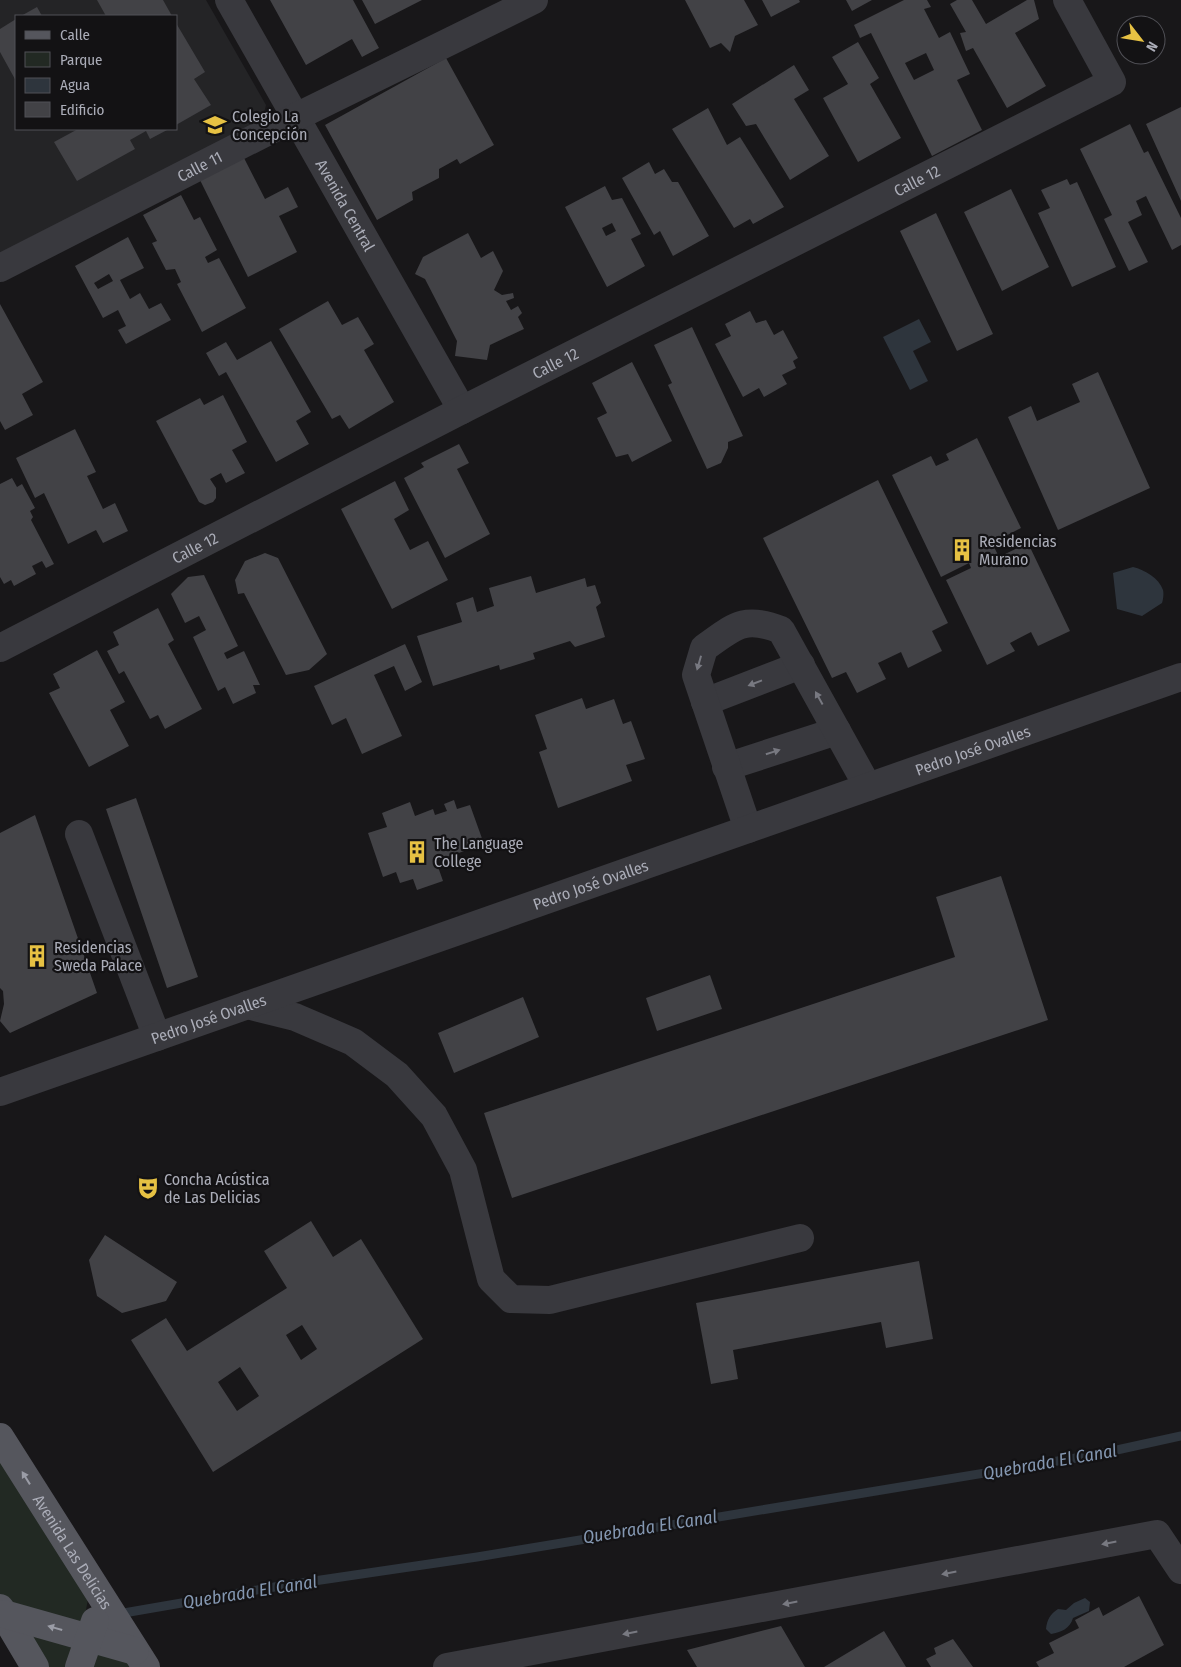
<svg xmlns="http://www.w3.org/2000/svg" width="1181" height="1667" font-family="'Fira Sans Condensed',sans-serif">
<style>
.built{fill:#242426;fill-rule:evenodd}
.green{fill:#222923}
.water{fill:#2e353d}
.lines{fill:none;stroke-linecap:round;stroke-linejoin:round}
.stream{stroke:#2e353d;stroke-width:9}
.building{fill:#424246;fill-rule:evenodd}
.minor{stroke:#39393e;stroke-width:28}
.major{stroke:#55565d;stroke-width:28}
.oneway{fill:#787981}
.oneway2{fill:#9a9ca6}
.labels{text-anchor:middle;stroke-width:4.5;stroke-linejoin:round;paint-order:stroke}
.poi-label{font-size:16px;fill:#abadb8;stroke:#131214;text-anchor:start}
.street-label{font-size:16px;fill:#abadb8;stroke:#131214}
.water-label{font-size:18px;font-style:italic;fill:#8497b1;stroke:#131214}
</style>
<rect width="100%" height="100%" fill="#181719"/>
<path class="built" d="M0 0H206L266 105 262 121 0 253ZM16 16H176V129H16Z"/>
<path class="green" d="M0 1461 88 1599 83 1627 6 1604 0 1594Z
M16 1622 81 1641 73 1667H42Z
M95 1646 138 1667H87Z"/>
<path class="water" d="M919 319 931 342 913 351 928 381 910 390 883 337Z
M1133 567C1145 570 1159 578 1163 590 1164 594 1163 600 1162 603L1142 616 1117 609 1113 573Z
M1085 1598 1090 1602 1089 1611 1073 1618C1070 1629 1061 1632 1051 1634L1046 1629C1047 1620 1050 1614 1058 1609L1066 1610 1074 1603Z"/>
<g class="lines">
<path class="stream" d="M118 1614 280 1586 477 1557 1094 1455 1181 1436"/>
</g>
<path class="building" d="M97 0H163L172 16H106Z
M270 0H353L379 48 362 57 352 39 306 65Z
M362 0H422L375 24Z
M685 0H744L758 25 735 36 730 52 721 43 710 48Z
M762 0H799L800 2 771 17Z
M846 0H872L852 11Z
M904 0H927L931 7 924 9 939 38 950 32 970 74 957 80 982 130 932 156 871 33 860 38 854 25ZM926 53 934 70 914 80 905 63Z
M957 0H972L986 24 1027 0H1034L1039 19 1015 33 1046 86 1007 108 973 48 966 51 960 33 966 32 950 4Z
M37 7 42 16H21Z
M16 19V81L0 52V29Z
M176 23 205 72 194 79 211 105 176 125Z
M858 42 879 78 870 84 901 138 858 162 823 98 848 84 832 57Z
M446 58 494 145 460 164 457 159 439 169V178L412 192 413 200 377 220 325 125Z
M794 65 809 90 794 99 829 156 790 180 756 124 746 126 732 104Z
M1181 107V201L1146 124Z
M708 108 727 145 740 137 784 207 753 224 750 219 734 228 672 129Z
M1130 124 1144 153 1148 151 1181 218V245L1172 250 1146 196 1136 201 1142 215 1128 222 1148 262 1129 271 1104 219 1112 215 1080 149Z
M78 129H169L150 139 146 131 130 140 135 149 77 181 54 142Z
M244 158 265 199 288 187 298 207 279 216 297 252 248 277 200 180Z
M649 162 655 174 664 169 672 182H678L709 236 673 256 660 231 654 235 622 178Z
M1067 179 1070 185 1077 182 1116 267 1072 287 1038 213 1050 208 1041 190Z
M605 186 612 200 622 198 641 234 631 239 645 266 607 287 565 207ZM612 223 616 231 606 236 602 228Z
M1011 189 1049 267 1002 291 964 212Z
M181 195 194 220 200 217 217 250 205 257 208 263 219 258 246 308 202 332 177 284 181 282 175 269 166 270 152 243 157 241 143 215Z
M936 213 993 334 957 351 900 231Z
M468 233 481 258 493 251 503 271 494 290 502 295 513 293 514 298 506 301 511 310 518 306 522 313 518 317 524 329 490 345 487 360 455 356 457 341 425 279 415 274 423 257Z
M128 237 144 268 120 280 130 299 140 293 149 309 161 303 171 320 126 344 118 330 126 326 118 310 103 318 75 266ZM109 274 113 281 98 289 94 283Z
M328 301 342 325 358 317 374 344 364 350 394 402 349 429 340 415 332 419 279 329Z
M0 304 43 382 22 394 33 415 5 430 0 421Z
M750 311 756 323 766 320 774 335 783 330 798 358 793 361 796 368 782 375 787 384 764 397 759 388 743 397 715 344 731 336 725 324Z
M692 327 743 436 728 442V448L721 463 707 469 668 385 672 383 654 345Z
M271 341 311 412 296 421 309 444 276 462 226 372 219 376 206 353 226 342 237 360Z
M632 362 672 441 632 462 628 454 616 457 597 418 607 413 592 383Z
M1098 372 1150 488 1058 530 1008 417 1031 406 1037 421 1080 402 1072 384Z
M223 395 247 442 232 450 245 473 226 483 221 473 210 479 216 488V498L213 502 205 505 199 502 156 421 200 398 204 405Z
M75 429 96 472 87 476 103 509 115 503 128 531 103 543 96 530 68 544 44 493 35 498 16 458Z
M977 438 1021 528 992 543 999 557 1028 543 1070 631 1038 646 1031 632 1010 643 1015 651 987 665 946 580 971 568 969 563 941 577 892 475 931 456 936 466 949 460 946 454Z
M459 444 469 463 457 469 490 534 445 558 404 478 424 467 421 463Z
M12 478 17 487 22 484 35 508 30 511 33 517 31 520 54 564 46 568 42 561 32 566 36 574 14 586 11 580 4 584 0 577V484Z
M878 480 948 623 932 631 942 651 908 668 901 652 878 663 886 679 857 693 846 672 832 678 763 538Z
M395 481 409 510 394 519 410 550 428 541 448 580 392 609 341 509Z
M265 553 278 558 327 654 309 670 286 675 244 593 238 594 235 580 245 561Z
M204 575 238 646 224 653 227 659 244 651 260 685H253L256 693 233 704 225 687 218 691 193 637 206 630 199 616 185 623 171 594 188 577Z
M531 576 536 593 585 578 587 587 595 585 601 603 596 607 605 637 575 647 570 641 533 653 535 659 500 670 499 665 433 686 417 636 462 622 456 603 473 597 477 612 494 606 489 588Z
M158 608 174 640 168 644 202 709 165 729 158 715 150 719 124 671 119 674 107 651 119 645 113 632Z
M405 644 422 682 405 691 394 666 374 675 402 736 362 754 346 718 332 725 314 686Z
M97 650 125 702 110 710 129 746 89 767 49 693 60 688 53 674Z
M582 698 586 709 614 699 623 724 631 721 645 759 626 765 632 781 558 808 539 752 547 749 535 715Z
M136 798 198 977 167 988 106 809Z
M454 800 457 809 470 805 484 844 436 861 443 881 417 890 413 879 400 883 396 872 383 877 368 833 387 827 382 813 410 802 415 816 433 809 435 815 447 811 444 804Z
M35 815 97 993 10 1033 0 1021 4 1004 3 991 0 988V833Z
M1001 876 1048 1020 512 1198 484 1113 955 957 936 897Z
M710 975 722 1009 657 1031 646 998Z
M523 997 539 1037 454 1073 438 1033Z
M311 1221 333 1257 361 1239 423 1339 213 1472 131 1340 166 1318 187 1351 287 1288 264 1251ZM302 1325 317 1349 301 1360 286 1335ZM240 1367 259 1396 237 1411 218 1382Z
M105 1235 177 1282 166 1301 122 1313 97 1296 89 1260Z
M919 1261 933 1339 886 1348 881 1322 733 1350 738 1379 711 1384 696 1303Z
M1139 1596 1164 1645 1124 1667H1039L1036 1662 1054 1653 1049 1643 1079 1628 1075 1620 1099 1607 1103 1616Z
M781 1626 805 1667H697L687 1650Z
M884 1631 906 1667H824Z
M953 1639 973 1667H931L926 1659 936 1654 934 1648Z"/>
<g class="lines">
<g class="minor">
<path id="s1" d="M229 0 462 410"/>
<path id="s2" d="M0 268 296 117 534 0"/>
<path id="s3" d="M0 648 462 410 1112 82 1067 0"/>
<path d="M705 702 801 665"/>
<path d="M726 767 837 731"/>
<path d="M748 829 696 675 704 648C734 627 743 615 781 630L868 787"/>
<path d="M79 834 157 1037"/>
<path d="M247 1005 295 1017 353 1042 397 1075 434 1116 463 1170 491 1279 511 1299 550 1300 800 1238"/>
<path id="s4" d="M0 1092 1181 677"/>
<path d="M447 1667 1157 1534 1181 1570"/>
</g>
<g class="major">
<path id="s5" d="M0 1437 146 1667"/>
<path d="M0 1608 35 1667"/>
<path d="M4 1614 135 1651"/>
<path d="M79 1667 95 1621"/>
</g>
</g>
<defs><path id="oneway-solid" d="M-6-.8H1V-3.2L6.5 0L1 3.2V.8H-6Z" transform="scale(1.25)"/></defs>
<g class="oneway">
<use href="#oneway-solid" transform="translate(699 663) rotate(106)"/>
<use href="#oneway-solid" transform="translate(755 683) rotate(159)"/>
<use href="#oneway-solid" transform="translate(819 698) rotate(-119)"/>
<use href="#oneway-solid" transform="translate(773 752) rotate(-18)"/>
<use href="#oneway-solid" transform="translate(1109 1543) rotate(169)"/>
<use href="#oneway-solid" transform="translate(949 1573) rotate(169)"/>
<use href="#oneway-solid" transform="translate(790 1603) rotate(169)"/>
<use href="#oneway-solid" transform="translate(630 1633) rotate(169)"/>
</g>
<g class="oneway2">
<use href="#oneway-solid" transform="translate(26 1478) rotate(-122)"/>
<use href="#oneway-solid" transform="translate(55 1628) rotate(-164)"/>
</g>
<defs>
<symbol id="school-bare" viewBox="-9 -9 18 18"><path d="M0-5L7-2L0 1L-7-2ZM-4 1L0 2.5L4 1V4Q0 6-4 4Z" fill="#e6c143" stroke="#131214" stroke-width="2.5" paint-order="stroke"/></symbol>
<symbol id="building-bare" viewBox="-9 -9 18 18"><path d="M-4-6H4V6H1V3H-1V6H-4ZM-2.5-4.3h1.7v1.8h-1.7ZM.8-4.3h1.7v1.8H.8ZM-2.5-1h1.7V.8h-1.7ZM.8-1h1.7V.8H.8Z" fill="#e6c143" stroke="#131214" stroke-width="2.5" paint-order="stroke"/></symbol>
<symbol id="theatre-bare" viewBox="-9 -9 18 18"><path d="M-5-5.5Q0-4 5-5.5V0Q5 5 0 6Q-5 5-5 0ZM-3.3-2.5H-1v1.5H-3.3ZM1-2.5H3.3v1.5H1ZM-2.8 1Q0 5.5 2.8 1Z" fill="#e6c143" stroke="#131214" stroke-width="2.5" paint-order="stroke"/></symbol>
</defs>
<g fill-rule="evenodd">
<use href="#school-bare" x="199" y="109" width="32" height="32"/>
<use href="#building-bare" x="946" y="534" width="32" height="32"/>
<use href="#building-bare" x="401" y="836" width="32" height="32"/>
<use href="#building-bare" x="21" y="940" width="32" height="32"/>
<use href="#theatre-bare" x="132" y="1172" width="32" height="32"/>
</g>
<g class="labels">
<g class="poi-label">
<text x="232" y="122">Colegio La<tspan x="232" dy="18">Concepción</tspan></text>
<text x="979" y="547">Residencias<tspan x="979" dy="18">Murano</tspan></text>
<text x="434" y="849">The Language<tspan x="434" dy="18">College</tspan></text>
<text x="54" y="953">Residencias<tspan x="54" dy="18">Sweda Palace</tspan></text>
<text x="164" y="1185">Concha Acústica<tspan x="164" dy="18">de Las Delicias</tspan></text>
</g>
<g class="street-label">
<text dy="6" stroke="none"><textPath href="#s2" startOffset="224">Calle 11</textPath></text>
<text dy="6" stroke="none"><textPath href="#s3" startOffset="1029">Calle 12</textPath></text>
<text dy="6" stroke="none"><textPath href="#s1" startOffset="236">Avenida Central</textPath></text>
<text dy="6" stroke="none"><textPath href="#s3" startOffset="624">Calle 12</textPath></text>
<text dy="6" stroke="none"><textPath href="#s3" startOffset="219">Calle 12</textPath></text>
<text dy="6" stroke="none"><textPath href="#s4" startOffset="1031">Pedro José Ovalles</textPath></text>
<text dy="6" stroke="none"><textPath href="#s4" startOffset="626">Pedro José Ovalles</textPath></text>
<text dy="6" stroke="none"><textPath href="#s4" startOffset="221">Pedro José Ovalles</textPath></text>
<text dy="6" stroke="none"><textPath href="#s5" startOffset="136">Avenida Las Delicias</textPath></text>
</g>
<g class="water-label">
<text transform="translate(1050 1462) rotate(-10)" y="6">Quebrada El Canal</text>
<text transform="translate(650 1527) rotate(-9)" y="6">Quebrada El Canal</text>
<text transform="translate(250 1592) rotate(-9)" y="6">Quebrada El Canal</text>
</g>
</g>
<rect x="15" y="15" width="162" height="115" fill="#131214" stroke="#505056"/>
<rect x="25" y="31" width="25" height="8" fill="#55565d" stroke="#505056"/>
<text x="60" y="40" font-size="15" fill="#abadb8">Calle</text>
<rect x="25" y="52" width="25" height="15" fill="#222923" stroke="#505056"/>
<text x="60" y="65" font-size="15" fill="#abadb8">Parque</text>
<rect x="25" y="78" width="25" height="15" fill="#2e353d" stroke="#505056"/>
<text x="60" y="90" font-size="15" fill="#abadb8">Agua</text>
<rect x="25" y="102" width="25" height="15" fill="#424246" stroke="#505056"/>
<text x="60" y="115" font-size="15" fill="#abadb8">Edificio</text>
<g transform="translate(1141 40) rotate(121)"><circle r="24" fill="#131214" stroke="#505056"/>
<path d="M0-4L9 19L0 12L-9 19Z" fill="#e6c143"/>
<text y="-8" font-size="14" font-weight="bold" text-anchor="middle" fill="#abadb8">N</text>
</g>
</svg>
